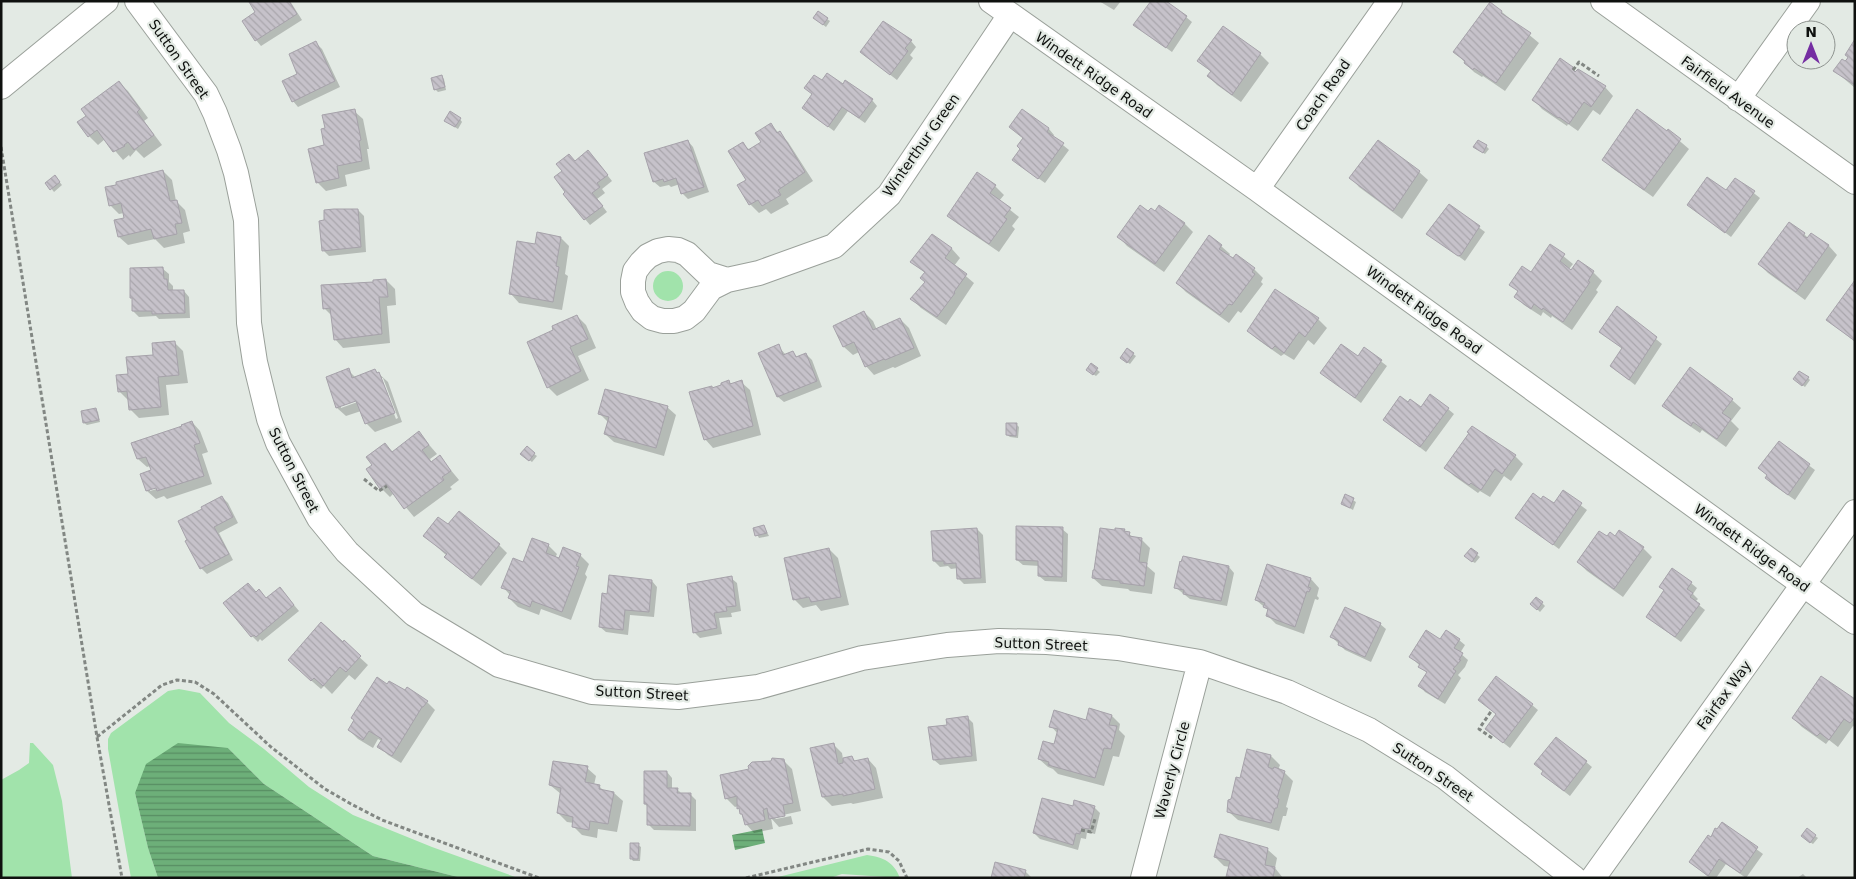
<svg xmlns="http://www.w3.org/2000/svg" width="1856" height="879" font-family="'DejaVu Sans',sans-serif">
<style>
.grass{fill:#a1e3ab}
.water{fill:url(#water-rules)}
.shadow{fill:#0003;fill-rule:evenodd}
.building{fill:url(#building-back-hatch);stroke:#a6a2aa}
.lines{fill:none;stroke-linecap:round;stroke-linejoin:round}
.minor-casing{stroke:#9aa09a;stroke-width:26}
.path{stroke:#828783;stroke-width:3;stroke-dasharray:4 2.5;stroke-linecap:butt}
.minor{stroke:#fff;stroke-width:24}
.labels{text-anchor:middle;stroke-width:4.5;stroke-linejoin:round;paint-order:stroke}
.street-label{font-size:14px;fill:#0f110f;stroke:#e3eae4}
</style>
<defs>
<pattern id="water-rules" width="6" height="5" patternUnits="userSpaceOnUse" patternTransform="scale(1.25)"><rect width="6" height="5" fill="#6daf79"/><path d="M0 2.5h6" fill="none" stroke="#588d62"/></pattern>
<pattern id="building-back-hatch" width="6" height="6" patternUnits="userSpaceOnUse" patternTransform="scale(1.25)"><rect width="6" height="6" fill="#c6c2ca"/><path d="M-1 5l2 2M0 0l6 6M5-1l2 2" fill="none" stroke="#a9a6ac"/></pattern>
</defs>
<rect width="100%" height="100%" fill="#e3eae4"/>
<path class="grass" d="M653 286a15 15 0 1 1 30 0a15 15 0 1 1-30 0Z
M179 689 200 693 229 723 264 749 309 787 353 815 432 847 518 878H462L373 856 264 784 228 748 135 793 148 848 158 878H131L108 749V739L111 733 168 691Z
M30 743H33L53 765 62 801 72 878H1V780L19 770 29 763Z
M867 855C883 857 894 862 900 878L842 874 830 878H774Z"/>
<path class="water" d="M178 743 228 748 264 784 373 856 462 878H158L148 848 135 793 146 764Z
M762 829 765 843 735 850 732 835Z"/>
<path class="shadow" d="M252 1H290L302 20 261 46 256 40 257 13Z
M1099 1H1121L1114 10Z
M1502 12 1539 43 1505 91 1483 76 1482 77 1474 72 1455 52Z
M1186 17 1192 22 1172 52 1134 25Z
M827 19 830 21 826 27 817 20Z
M1223 27 1260 54 1269 63 1241 102 1217 85 1208 76 1211 72 1199 61Z
M911 41 916 47 910 55 913 58 897 80 867 57Z
M1855 41V88L1835 71 1849 57Z
M316 43 322 49 340 87 298 107 293 101 298 75Z
M1572 68 1576 72 1605 87 1613 96 1600 115 1593 110 1578 131 1568 124 1567 126 1542 109 1534 100Z
M442 77 444 79 446 90 438 92 435 89Z
M822 82 843 85 872 100 877 106 865 123 848 111 834 131 803 108 813 95 806 88Z
M119 83 128 91 148 118 144 121 162 145 144 158 136 150 130 157 129 155 123 160 105 139 98 145 89 136 88 116Z
M1022 110 1049 129 1054 135 1053 137 1069 150 1045 183 1020 165 1024 138 1010 127Z
M354 111 363 119 369 149H367L370 169 345 175 347 186 326 191 317 182 326 146Z
M460 119 462 122 458 129 448 123Z
M771 125 788 142 813 181 786 199 789 204 771 214 766 209 759 213 750 204 743 144 750 150 763 143Z
M1668 131 1689 149 1653 197 1612 168 1603 159Z
M688 141 693 147 709 192 688 199 682 193 680 184 671 187 669 185 660 187 654 182Z
M1486 146 1489 149 1485 154 1477 149Z
M593 157 612 181 602 189 605 193 597 199 607 212 590 225 564 194 575 162Z
M163 171 172 180 176 201 185 210 190 231 183 233 185 243 164 248 155 239 128 245 119 237 125 219 124 213 119 214 110 205Z
M1419 172 1428 180 1402 219 1359 187 1351 178Z
M57 179 62 185 54 192 47 183Z
M1736 179 1760 198 1731 237 1689 205 1726 192Z
M995 186 1004 195 999 201 1019 217 1012 226 1015 229 999 252 958 224 949 216Z
M1449 205 1485 232 1465 261 1427 233Z
M358 210 364 216 366 252 329 256 323 250Z
M1148 213 1185 224 1193 232 1164 272 1127 246 1119 237Z
M1804 234 1808 238 1811 234 1829 246 1837 255 1805 300 1768 273 1759 264Z
M932 236 952 249 960 258 954 266 974 283 946 325 921 308 912 299 926 282 925 273 912 262Z
M561 238 569 246 565 274 568 276 562 310 519 303 511 294Z
M1221 246 1230 254 1228 257 1233 260 1236 256 1254 269 1263 278 1261 282 1263 284 1241 313 1238 311 1229 323 1186 292 1177 283Z
M1551 246 1573 264 1569 269 1572 271 1593 272 1602 281 1596 290 1598 292 1572 330 1552 316 1551 318 1543 312 1541 316 1524 305 1516 297 1519 292 1511 284 1532 274Z
M163 269 169 274V282L173 286V291H184L189 297 190 318 159 319 156 316 139 317 133 311V299L131 297Z
M386 280 395 289 396 305 387 306 390 343 343 348 335 339 332 316 324 308 375 283Z
M1855 281V342L1828 320Z
M1618 308 1662 344 1635 385 1611 366 1623 349 1601 332Z
M864 312 873 321 877 330 900 319 909 328 921 356 895 368 893 367 874 375 866 366 859 352 853 355 844 347Z
M577 316 586 325 596 348 578 356 589 380 557 396 548 387 555 331Z
M1318 319 1327 328 1314 345 1308 340 1294 360 1284 354 1281 356 1257 339 1248 331Z
M174 342 183 351 188 383 166 385 169 415 139 418 130 409 128 400 119 391 129 375Z
M778 346 786 355 793 352 798 358 806 354 812 360 822 387 784 402 778 397 759 354Z
M1365 349 1387 366 1361 403 1322 373 1358 358Z
M1133 354 1136 356 1130 364 1124 360Z
M1091 365 1100 372 1096 376 1090 372Z
M348 370 356 378 375 370 379 374 388 382 402 422 375 432 366 423 361 411 346 416 337 408 327 377ZM380 378H383L398 418 396 419ZM362 397 363 400 341 408V405Z
M1808 378 1810 380 1805 387 1797 381Z
M729 382 732 384 741 382 750 390 761 435 713 448 705 439 713 389Z
M1732 400 1741 408 1731 421 1739 429 1726 447 1702 430 1700 433 1672 414 1664 405Z
M1408 404 1421 408 1448 409 1454 414 1426 452 1384 420Z
M667 407 676 415 664 456 614 442 605 434 608 422 599 413Z
M95 409 98 412 100 422 87 425 84 423Z
M192 422 200 431 208 452 202 454 212 484 167 499 164 496 156 499 147 491 141 475 152 471 150 466 147 467 138 459 132 443 183 427ZM163 487 150 491V489Z
M1016 424 1019 427 1018 438 1010 437 1007 435Z
M419 433 437 454 430 459 432 463 440 457 459 480 450 487 452 489 414 517 394 493 390 497 381 488 374 466 385 445 394 453Z
M1779 443 1815 470 1795 500 1772 484 1766 478 1768 476 1760 468Z
M534 454 537 456 532 462 524 456Z
M1515 456 1523 464 1511 481 1504 476 1490 497 1480 491 1478 493 1454 476 1446 468Z
M1563 492 1587 510 1559 549 1517 518 1541 500 1554 505Z
M1346 496 1356 502 1353 510 1342 504Z
M222 497 228 503 238 523 219 533 233 560 207 574 201 568 204 509Z
M448 526 499 545 507 553 481 586 455 566 446 557 447 556 425 536Z
M764 526 769 536 759 538 754 529Z
M977 529 983 535 986 583 964 584 958 578V568L951 569 948 566 940 567 934 561Z
M1062 529 1068 534 1067 582 1045 581 1039 576 1040 566 1023 565 1017 560Z
M1124 530 1134 538 1141 539 1150 548 1147 566 1155 573 1152 594 1130 591 1128 589 1102 586 1093 578 1116 532Z
M1619 532 1643 548 1652 557 1623 597 1587 571 1578 562 1608 538H1615Z
M548 545 557 554 555 558 560 559 580 555 589 564 585 574 587 577 571 620 541 609 539 615 518 607 509 598 510 595 503 587 524 564Z
M829 549 838 558 849 605 821 611 816 605 803 608 794 599Z
M1471 550 1480 557 1475 563 1468 559Z
M1184 557 1229 567 1234 573 1227 606 1190 599 1175 587Z
M1268 565 1311 579 1319 588 1317 596 1319 598 1318 600 1315 599 1304 634 1276 624 1267 615 1269 611 1256 600Z
M731 578 737 583 741 611 731 613 732 617 719 618 722 634 700 638 694 632Z
M652 581 657 587 654 617 630 615 628 635 606 632 600 627 608 595Z
M1691 583 1697 588 1693 594 1698 599 1695 602 1705 610 1681 642 1647 617Z
M285 594 299 611 262 641 260 639 258 642 252 636 267 599Z
M1537 598 1545 606 1540 612 1532 604Z
M322 623 368 665 355 680 349 675 332 694 324 686 321 689 298 669Z
M1380 624 1386 629 1371 662 1345 650 1332 637Z
M1459 640 1465 645 1460 653 1468 660 1465 667 1458 675 1461 678 1445 704 1425 692 1420 686 1428 674 1411 657 1441 641Z
M388 686 427 702 435 710 401 763 388 755 379 746 382 741 378 739 373 748 358 739 349 730Z
M1855 700V727L1853 726 1838 747 1829 740 1826 744 1802 727 1793 718Z
M1532 705 1538 710 1510 748 1492 734Z
M1112 716 1120 724 1119 730 1125 736 1119 757 1113 756 1104 786 1058 774 1053 769 1048 767 1039 759 1055 745 1058 734 1051 726Z
M968 718 973 723 977 761 940 765 934 760 948 726Z
M833 744 842 753 843 759 852 757 856 762 868 759 876 768 883 798 853 804 851 803 832 806 823 797Z
M1248 750 1271 756 1280 765 1278 770 1284 772 1293 781 1286 807 1288 808 1286 816H1283L1279 831 1238 820 1229 812 1232 799 1241 780Z
M783 760 792 769 801 811 774 817 776 819 791 816 793 824 779 827 771 818 773 829 754 833 746 824 738 806 735 807 726 798 750 770Z
M1586 762 1592 767 1570 796 1548 779 1544 772Z
M587 768 596 776 594 785 599 786 604 791 614 793 623 801 617 832 598 829 597 838 582 835 573 826 574 823 567 822 558 813 561 794 550 785Z
M667 772 672 778V789H677L682 794H690L696 800V831L654 830 648 824 649 808 645 804Z
M1094 807 1100 813 1095 834 1087 832 1086 839 1081 838 1078 850 1040 839 1034 833Z
M1722 824 1763 854 1746 878 1726 864 1716 878H1710L1690 862 1712 839Z
M1221 836 1268 850 1277 858 1275 868 1283 878H1228L1230 867 1224 866 1215 857Z
M1815 836 1818 838 1813 844 1805 839Z
M638 845 641 847 640 861H633L631 858Z
M996 864 1026 872 1032 878H992Z
M1803 874 1807 878H1797Z"/>
<path class="building" d="M289 1 297 14 255 41 242 21 255 12 249 2Z
M1151 1H1166L1187 16 1166 48 1133 25Z
M1490 2 1502 11 1501 13 1531 33 1496 83 1474 68 1473 70 1464 63 1465 61 1453 52Z
M818 11 828 18 823 25 813 18Z
M883 21 912 40 905 48 908 51 890 75 860 52Z
M1223 26 1261 53 1232 95 1207 76 1211 71 1197 61Z
M1855 39V85L1833 71 1842 59 1845 61 1847 59 1848 57 1845 55Z
M316 41 335 81 292 102 282 81 297 74 289 54Z
M1560 58 1573 67 1572 69 1575 72 1578 69 1606 86 1591 107 1584 102 1569 124 1559 117 1558 118 1532 100Z
M827 73 843 84 845 80 873 99 859 118 842 107 828 127 802 108 812 94 804 88 814 75 822 80Z
M442 75 445 87 434 90 431 78Z
M119 81 140 109 137 112 154 135 134 150 128 142 124 145 125 146 113 152 97 130 88 137 77 122 86 116 81 109Z
M355 109 361 140 359 141 362 161 337 166 339 178 316 183 308 149 324 145 321 129 325 128 322 115Z
M1022 109 1049 128 1047 132 1064 143 1038 179 1012 160 1020 149 1017 146 1023 138 1009 127Z
M1637 109 1667 131 1668 129 1681 139 1644 190 1602 160Z
M450 111 461 118 455 127 444 121Z
M771 123 777 133 780 131 805 172 778 190 781 195 762 206 758 200 749 205 737 185 746 180 728 151 743 142 748 150 761 142 755 133Z
M688 140 704 187 681 194 676 178 664 182 663 179 653 182 644 153Z
M1378 140 1420 171 1393 211 1349 178Z
M1478 140 1487 145 1483 153 1473 147Z
M588 150 608 175 597 183 600 187 592 193 603 206 584 220 563 194 565 192 554 177 562 171 556 164 569 154 575 161Z
M163 170 170 201 177 200 182 223 175 224 177 234 154 239 151 229 118 237 114 220 124 218 121 203 109 206 105 187 116 185V182Z
M977 172 996 185 990 193 1011 208 1004 217 1007 219 989 244 947 216Z
M55 175 60 182 50 190 45 183Z
M1707 177 1726 190 1735 178 1755 191 1725 233 1687 205Z
M1449 204 1480 226 1461 255 1458 256 1426 234Z
M1140 205 1148 211 1151 208 1155 211 1159 205 1185 223 1155 264 1117 237Z
M334 209H358L361 247 322 251 319 221 324 220V210Z
M1789 222 1805 233 1803 236 1807 238 1811 233 1829 245 1796 292 1758 264Z
M537 232 561 237 556 266 559 267 553 302 509 294 517 241 535 244Z
M932 234 952 248 945 258 967 274 954 292 955 293 937 317 910 299 925 282 920 278 925 272 910 262Z
M1209 235 1222 245 1219 249 1233 258 1236 254 1255 268 1252 272 1255 274 1232 305 1229 304 1220 315 1176 283Z
M1550 244 1565 254 1560 261 1571 270 1578 260 1594 271 1588 281 1590 282 1563 322 1543 308 1542 310 1534 304 1531 309 1514 297 1518 291 1509 285 1522 266 1531 272Z
M163 267 164 279H167L168 290H184L185 313 152 314V311H132V298H130V268Z
M386 279 388 297H379L382 334 334 340 330 308 323 309 321 285 373 282V280Z
M1855 280V341L1826 320Z
M1275 289 1319 318 1305 337 1299 332 1284 353 1275 346 1272 349 1247 331Z
M1617 306 1657 337 1629 380 1610 366 1622 348 1599 332Z
M864 311 873 330 900 318 914 348 885 360 884 359 865 367 854 342 843 347 833 326Z
M577 315 588 339 570 347 581 371 547 388 527 342 553 330 552 326Z
M175 341 179 375 158 377 161 407 129 410 127 391 118 392 116 375 128 374 126 357 153 355 152 343Z
M779 344 783 355 793 351 796 357 806 353 817 381 777 397 758 353Z
M1341 344 1358 356 1364 347 1382 360 1355 398 1320 373Z
M1127 348 1134 353 1127 363 1120 358Z
M1091 363 1098 368 1093 375 1086 370Z
M1690 367 1733 399 1722 413 1731 419 1717 439 1693 422 1691 426 1662 406Z
M349 368 352 378 375 369 377 373 379 372 395 413 365 424 356 401 336 408 326 377Z
M1799 371 1809 377 1802 386 1793 379Z
M729 380 730 384 742 380 753 426 704 440 689 392 712 386V388L721 385V383Z
M605 389 668 406 656 448 604 434 609 417 598 414Z
M1430 394 1449 408 1420 447 1383 420 1400 396 1408 402 1410 399 1421 407Z
M96 408 99 420 83 423 81 411Z
M192 421 200 443 194 445 204 476 157 491 156 488 146 491 140 474 151 470 146 457 137 459 131 443 182 426 181 425Z
M1006 423H1017L1016 436 1006 435Z
M1472 426 1516 455 1502 474 1495 469 1481 490 1471 483 1469 485 1444 468 1469 433 1467 432Z
M419 431 429 445 422 450 431 462 440 455 451 471 442 477 444 480 404 509 386 484 380 489 366 469 372 465 366 457 385 443 392 452Z
M1779 441 1810 464 1788 495 1765 478 1767 475 1758 468Z
M527 446 535 453 529 461 520 454Z
M1563 490 1582 503 1553 545 1515 518 1533 493 1541 499 1543 496 1554 503Z
M1345 494 1354 498 1350 508 1341 504Z
M222 496 233 517 214 527 229 554 200 569 185 541 187 540 178 521 202 509 201 507Z
M459 511 500 544 472 579 444 557 447 554 423 536 438 517 448 524Z
M764 525 767 533 755 536 753 528Z
M1016 526 1063 527 1062 577 1038 576V561L1016 560Z
M977 528 981 578 957 579 956 563 944 564V561H933L931 531Z
M1100 528 1115 530V528L1125 529 1124 531 1130 532 1129 536 1142 538 1139 562 1147 563 1144 586 1120 583V581L1092 578 1093 570H1094Z
M1619 530 1644 547 1614 589 1577 562 1599 531 1607 536 1610 532 1615 536Z
M532 538 549 544 546 553 559 558 563 547 581 554 576 566 579 567 562 612 532 601 530 607 508 598 511 591 501 588 513 558 523 562Z
M829 548 841 597 811 602 809 597 793 600 784 558Z
M1471 548 1478 553 1472 562 1464 556Z
M1183 556 1229 566 1221 601 1183 594 1184 590 1174 588 1180 561 1181 562Z
M1267 564 1311 578 1308 587 1311 588 1309 592 1307 591 1295 627 1266 616 1268 609 1263 607 1265 603 1255 600Z
M1672 568 1692 582 1687 589 1693 593 1690 597 1700 604 1675 637 1646 617 1664 590 1659 587Z
M609 575 652 580 649 612 625 610 623 630 599 627 602 593 607 594Z
M732 576 736 606 726 607 727 611 714 613 717 628 693 633 687 584Z
M248 583 256 592 259 589 266 598 280 587 294 605 256 637 254 635 251 637 223 603Z
M1536 597 1543 602 1537 610 1530 604Z
M1345 607 1381 623 1365 657 1338 645 1339 641 1330 637Z
M321 622 343 642 344 640 361 656 346 672 340 667 323 686 314 678 311 681 288 660Z
M1426 630 1440 639 1446 630 1460 639 1454 648 1463 653 1459 660H1461L1453 669 1456 671 1438 699 1418 686 1427 672 1418 667 1420 664 1409 657Z
M1496 676 1533 704 1503 743 1485 729 1496 714 1478 700Z
M1821 676 1855 699V717L1850 723 1844 719 1829 740 1820 733 1817 736 1792 718Z
M377 677 387 684 389 681 405 690 407 687 428 701 423 707H422L392 756 377 747 382 739 369 731 363 740 348 730 354 720 351 718Z
M1089 708 1112 715 1109 725 1117 726 1111 749 1104 748 1095 778 1048 765 1049 762 1038 759 1043 741 1054 744 1058 729 1049 727 1054 710 1086 720Z
M968 716 972 756 933 760 928 727 947 725 946 719Z
M1556 737 1587 761 1564 791 1541 774 1543 771 1534 764Z
M834 743 838 764 843 763V758L852 756 854 761 868 758 875 789 843 796V794L822 797 810 748Z
M1247 749 1271 755 1268 767 1273 769 1274 767 1285 771 1277 798 1279 799 1277 808H1275L1271 823 1227 812 1228 800 1231 799 1236 777 1240 778Z
M772 758 784 759 793 803 783 805 785 816 769 819 767 808 763 810 765 820 745 825 742 814H740L739 808 737 809V796L725 799 720 775 749 769 748 766 752 762 771 761Z
M553 761 588 766 585 782 600 785 599 789 614 792 608 824 590 821 589 830 572 827 573 817 557 813 561 788 549 785Z
M644 771H667V788H678L677 793H691L690 826 647 825V804H644Z
M1042 798 1073 806 1074 800 1095 806 1089 829 1082 828 1080 834 1076 833 1073 845 1033 833Z
M1722 822 1758 847 1740 873 1719 859 1708 876 1689 862 1708 835 1711 837 1715 828 1717 829Z
M1807 828 1816 835 1810 843 1801 836Z
M1220 834 1268 848 1265 865 1275 867 1273 878 1226 877 1230 861 1214 857Z
M630 843H639L638 859H630Z
M995 862 1026 870 1024 878H991Z"/>
<g class="lines">
<defs>
<path id="minor" d="M137 1 206 94 215 113 229 150 236 173 246 220 249 323 255 362 269 419 278 443 319 518 347 552 414 614 499 665 592 692 678 697 758 687 862 658 947 645 999 641 1047 642 1118 648 1200 662 1287 692 1369 730 1445 777 1574 878
M991 1 1257 189 1855 622
M1603 1 1855 182
M1 87 106 1
M1738 99 1808 1
M1257 189 1390 1
M727 280 708 274 687 254 678 250 668 249 658 251 648 256 641 263 635 271 633 281V292L637 302 643 311 652 318 663 321H674L685 318 694 311 711 288 727 280 759 273 834 246 889 195 1010 15
M1143 878 1200 662
M1593 878 1855 512"/>
</defs>
<use href="#minor" class="minor-casing"/>
<path class="path" d="M1573 70 1579 62 1599 76
M1 147 97 737 122 878
M364 479 379 491 387 486
M97 737 162 685 177 680 195 682 214 694 271 747 325 789 351 804 382 820 539 878
M1492 738 1479 729 1492 710
M1081 830 1091 832 1095 819
M746 878 868 849 889 852 899 861 907 878"/>
<use href="#minor" class="minor"/>
</g>
<g class="labels">
<g class="street-label">
<text transform="translate(179 59) rotate(55)" y="5">Sutton Street</text>
<text transform="translate(1094 75) rotate(35)" y="5">Windett Ridge Road</text>
<text transform="translate(1728 92) rotate(36)" y="5">Fairfield Avenue</text>
<text transform="translate(1323 95) rotate(-55)" y="5">Coach Road</text>
<text transform="translate(921 145) rotate(-55)" y="5">Winterthur Green</text>
<text transform="translate(1424 310) rotate(36)" y="5">Windett Ridge Road</text>
<text transform="translate(294 470) rotate(63)" y="5">Sutton Street</text>
<text transform="translate(1752 548) rotate(36)" y="5">Windett Ridge Road</text>
<text transform="translate(1041 644) rotate(2)" y="5">Sutton Street</text>
<text transform="translate(642 693) rotate(3)" y="5">Sutton Street</text>
<text transform="translate(1724 695) rotate(-54)" y="5">Fairfax Way</text>
<text transform="translate(1172 770) rotate(-75)" y="5">Waverly Circle</text>
<text transform="translate(1433 772) rotate(34)" y="5">Sutton Street</text>
</g>
</g>
<rect width="1856" height="879" fill="none" stroke="#0f110f" stroke-width="5"/>
<g transform="translate(1811 45)"><circle r="24" fill="#e3eae4" stroke="#8e938f"/>
<path d="M0-4L9 19L0 12L-9 19Z" fill="#752ea2"/>
<text y="-8" font-size="14" font-weight="bold" text-anchor="middle" fill="#0f110f">N</text>
</g>
</svg>
